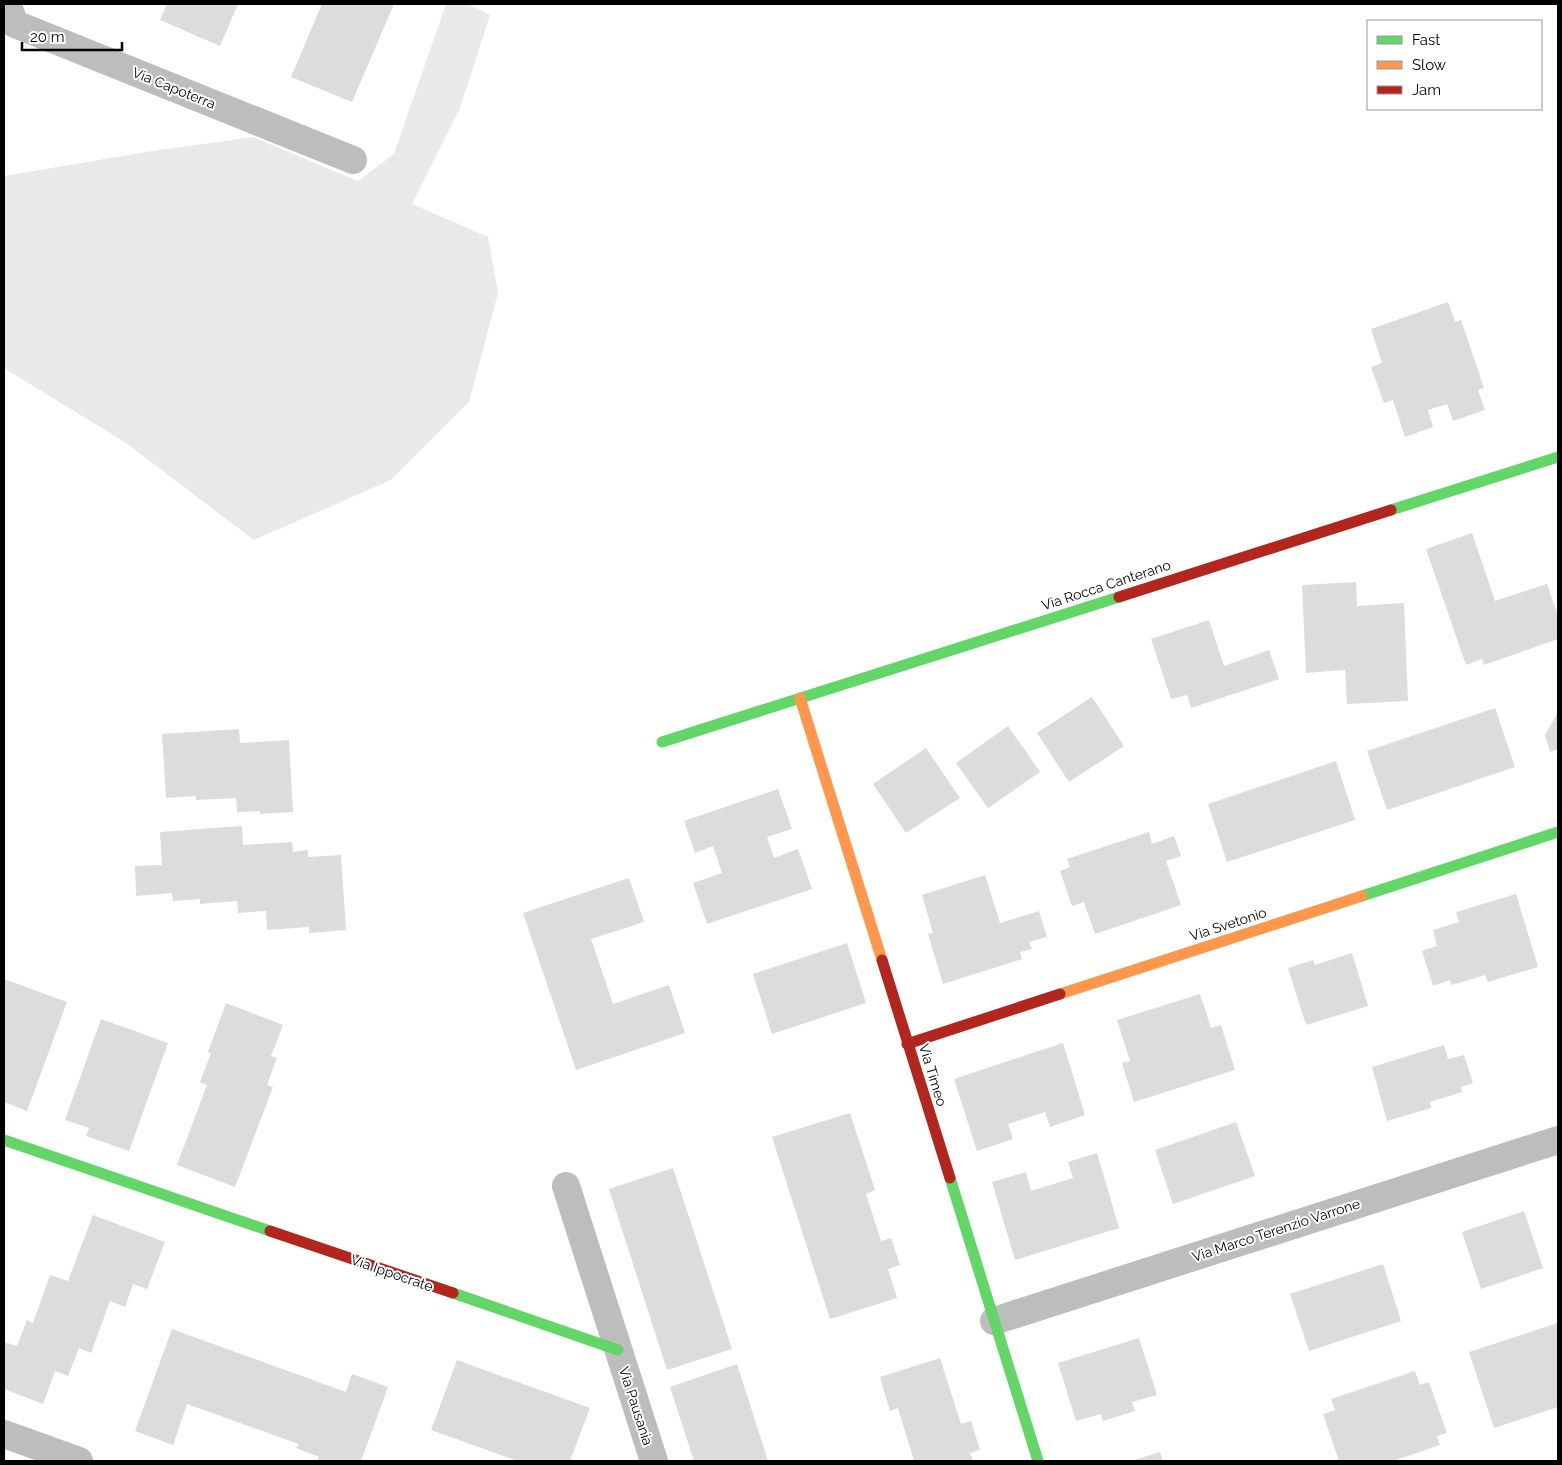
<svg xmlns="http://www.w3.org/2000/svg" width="1562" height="1465" font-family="Raleway,sans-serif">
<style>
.green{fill:#e9e9e9}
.building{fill:#dcdcdc}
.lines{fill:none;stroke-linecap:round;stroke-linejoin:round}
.street{stroke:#bdbdbd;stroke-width:28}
.fast{stroke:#63d668;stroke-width:11}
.slow{stroke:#ff974d;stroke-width:11}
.jam{stroke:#b3261e;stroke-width:11}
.labels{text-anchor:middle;stroke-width:4;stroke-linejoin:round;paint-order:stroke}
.street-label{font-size:14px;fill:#000;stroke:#fff}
</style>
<rect width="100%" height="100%" fill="#fff"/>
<path class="green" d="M446 4H467L490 15 460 108 412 204 488 237 498 293 469 402 391 480 254 540 126 443 4 368V176L146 152 253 137 358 181 394 154Z"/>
<path class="building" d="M167 4H238L220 46 160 20Z
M322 4H394L352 102 291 77Z
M1448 302 1455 322 1461 320 1484 388 1478 390 1485 410 1453 421 1447 404 1428 410 1433 427 1405 437 1393 400 1384 403 1371 367 1382 363 1371 329Z
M1472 533 1495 601 1547 584 1558 616V639L1484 665 1482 659 1466 665 1426 549Z
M1356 582 1357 606 1404 603 1408 701 1347 704 1345 670 1306 673 1302 585Z
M1209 620 1224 666 1269 650 1279 679 1191 708 1187 695 1171 699 1151 639Z
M1092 697 1124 746 1069 782 1037 733Z
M1495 708 1515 767 1387 810 1367 751Z
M1558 712V749L1550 752 1545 735Z
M1008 726 1040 772 988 808 956 763Z
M239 729 240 743 289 740 293 812 260 814V811L237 812 236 798 196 800V796L166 798 162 734Z
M926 748 960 798 906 833 873 784Z
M1336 761 1355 820 1227 862 1208 804Z
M778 789 792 829 767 837 774 858 798 849 812 889 707 924 693 883 722 873 713 846 695 853 684 821Z
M242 826 243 845 292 842 293 852 308 850V857L341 855 346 930 309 933V927L267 930 266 911 238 913 237 901 200 904V899L173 901 172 893 136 896 135 866 162 865 160 832Z
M1149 832 1152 844 1174 836 1181 856 1166 861 1181 905 1095 934 1084 902 1072 906 1060 871 1070 867 1067 859Z
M985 875 1000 923 1039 911 1047 937 1029 942 1032 949 1020 952 1022 959 943 984 928 934 933 933 922 895Z
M629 878 644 922 591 939 613 1004 669 985 685 1033 576 1070 523 913Z
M1516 894 1538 967 1488 982 1485 975 1452 985 1450 980 1433 986 1422 951 1437 946 1433 930 1459 922 1456 912Z
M847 943 866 1003 772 1034 753 974Z
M1352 953 1368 1006 1306 1025 1288 968 1313 960 1315 965Z
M4 979 67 1002 27 1111 4 1102Z
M1200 994 1211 1028 1221 1025 1235 1070 1134 1102 1122 1063 1130 1061 1117 1020Z
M226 1003 283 1025 271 1056 277 1058 267 1085 273 1087 235 1187 177 1165 207 1085 200 1082 211 1053 208 1052Z
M101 1019 168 1043 129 1151 86 1136 89 1128 65 1120Z
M1063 1043 1085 1115 1050 1127 1045 1112 1008 1124 1013 1139 977 1151 954 1079Z
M1444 1045 1448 1059 1464 1055 1473 1083 1461 1087 1462 1092 1430 1102 1431 1108 1387 1121 1372 1067Z
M850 1113 875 1190 866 1194 881 1241 891 1238 900 1265 888 1269 897 1298 830 1319 772 1137Z
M1236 1122 1255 1176 1173 1204 1155 1150Z
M1097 1153 1119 1228 1015 1260 992 1182 1026 1172 1031 1191 1073 1178 1068 1162Z
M673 1168 732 1349 667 1370 609 1189Z
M1524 1211 1543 1268 1481 1289 1462 1232Z
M93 1215 165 1242 147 1289 133 1284 125 1307 110 1301 91 1353 79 1348 68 1376 55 1371 43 1404 4 1389V1342L17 1346 27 1320 33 1323 50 1275 68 1281Z
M1383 1264 1401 1321 1309 1351 1290 1294Z
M1558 1323V1407L1494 1428 1469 1352Z
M172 1329 346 1392 352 1374 388 1387 361 1461H317L319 1457 296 1448 299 1444 187 1404 173 1445 135 1431Z
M1139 1338 1157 1395 1132 1402 1135 1411 1103 1421 1101 1414 1076 1421 1058 1363Z
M940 1358 961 1424 971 1421 980 1450 970 1453 973 1461H914L898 1408 890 1411 880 1377Z
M457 1360 590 1408 570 1461H518L431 1430Z
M737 1364 768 1461H694L670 1387Z
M1415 1371 1420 1385 1429 1382 1447 1433 1437 1436 1440 1445 1393 1461H1339L1323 1414 1335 1410 1331 1399Z
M1160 1452 1163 1461H1131Z"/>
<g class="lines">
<path class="street" d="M7 4 15 24 353 160
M566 1186 654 1461
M994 1321 1558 1140
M4 1434 79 1461"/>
<path class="fast" d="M1391 510 1558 457
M662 742 1119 597
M1362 896 1558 832
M4 1140 270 1231
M950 1178 1038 1461
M453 1293 618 1350"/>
<path class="slow" d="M800 698 882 960
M1060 994 1362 896"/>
<path class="jam" d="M1119 597 1391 510
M882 960 950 1178
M907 1044 1060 994
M270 1231 453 1293"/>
</g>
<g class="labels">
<g class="street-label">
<text transform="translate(174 88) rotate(22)" y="5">Via Capoterra</text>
<text transform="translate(1106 585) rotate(-18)" y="5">Via Rocca Canterano</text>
<text transform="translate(1228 924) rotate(-18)" y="5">Via Svetonio</text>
<text transform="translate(933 1075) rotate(73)" y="5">Via Timeo</text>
<text transform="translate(1276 1230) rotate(-18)" y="5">Via Marco Terenzio Varrone</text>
<text transform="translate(392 1273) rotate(19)" y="5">Via Ippocrate</text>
<text transform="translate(636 1406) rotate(72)" y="5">Via Pausania</text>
</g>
</g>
<rect width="1562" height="1465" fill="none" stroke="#000000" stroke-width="10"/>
<rect x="1367" y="20" width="175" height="90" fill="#ffffff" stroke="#999999"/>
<rect x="1377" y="36" width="25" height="8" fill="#63d668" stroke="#999999"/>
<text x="1412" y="45" font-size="15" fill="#000000">Fast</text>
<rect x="1377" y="61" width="25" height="8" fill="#ff974d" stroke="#999999"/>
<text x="1412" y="70" font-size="15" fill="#000000">Slow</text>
<rect x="1377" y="86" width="25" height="8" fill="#b3261e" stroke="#999999"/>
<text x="1412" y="95" font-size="15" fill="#000000">Jam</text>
<path d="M22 42v8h100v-8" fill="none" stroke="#000000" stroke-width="2.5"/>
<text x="30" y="42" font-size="15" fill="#000000" stroke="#ffffff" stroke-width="4" paint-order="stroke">20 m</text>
</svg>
